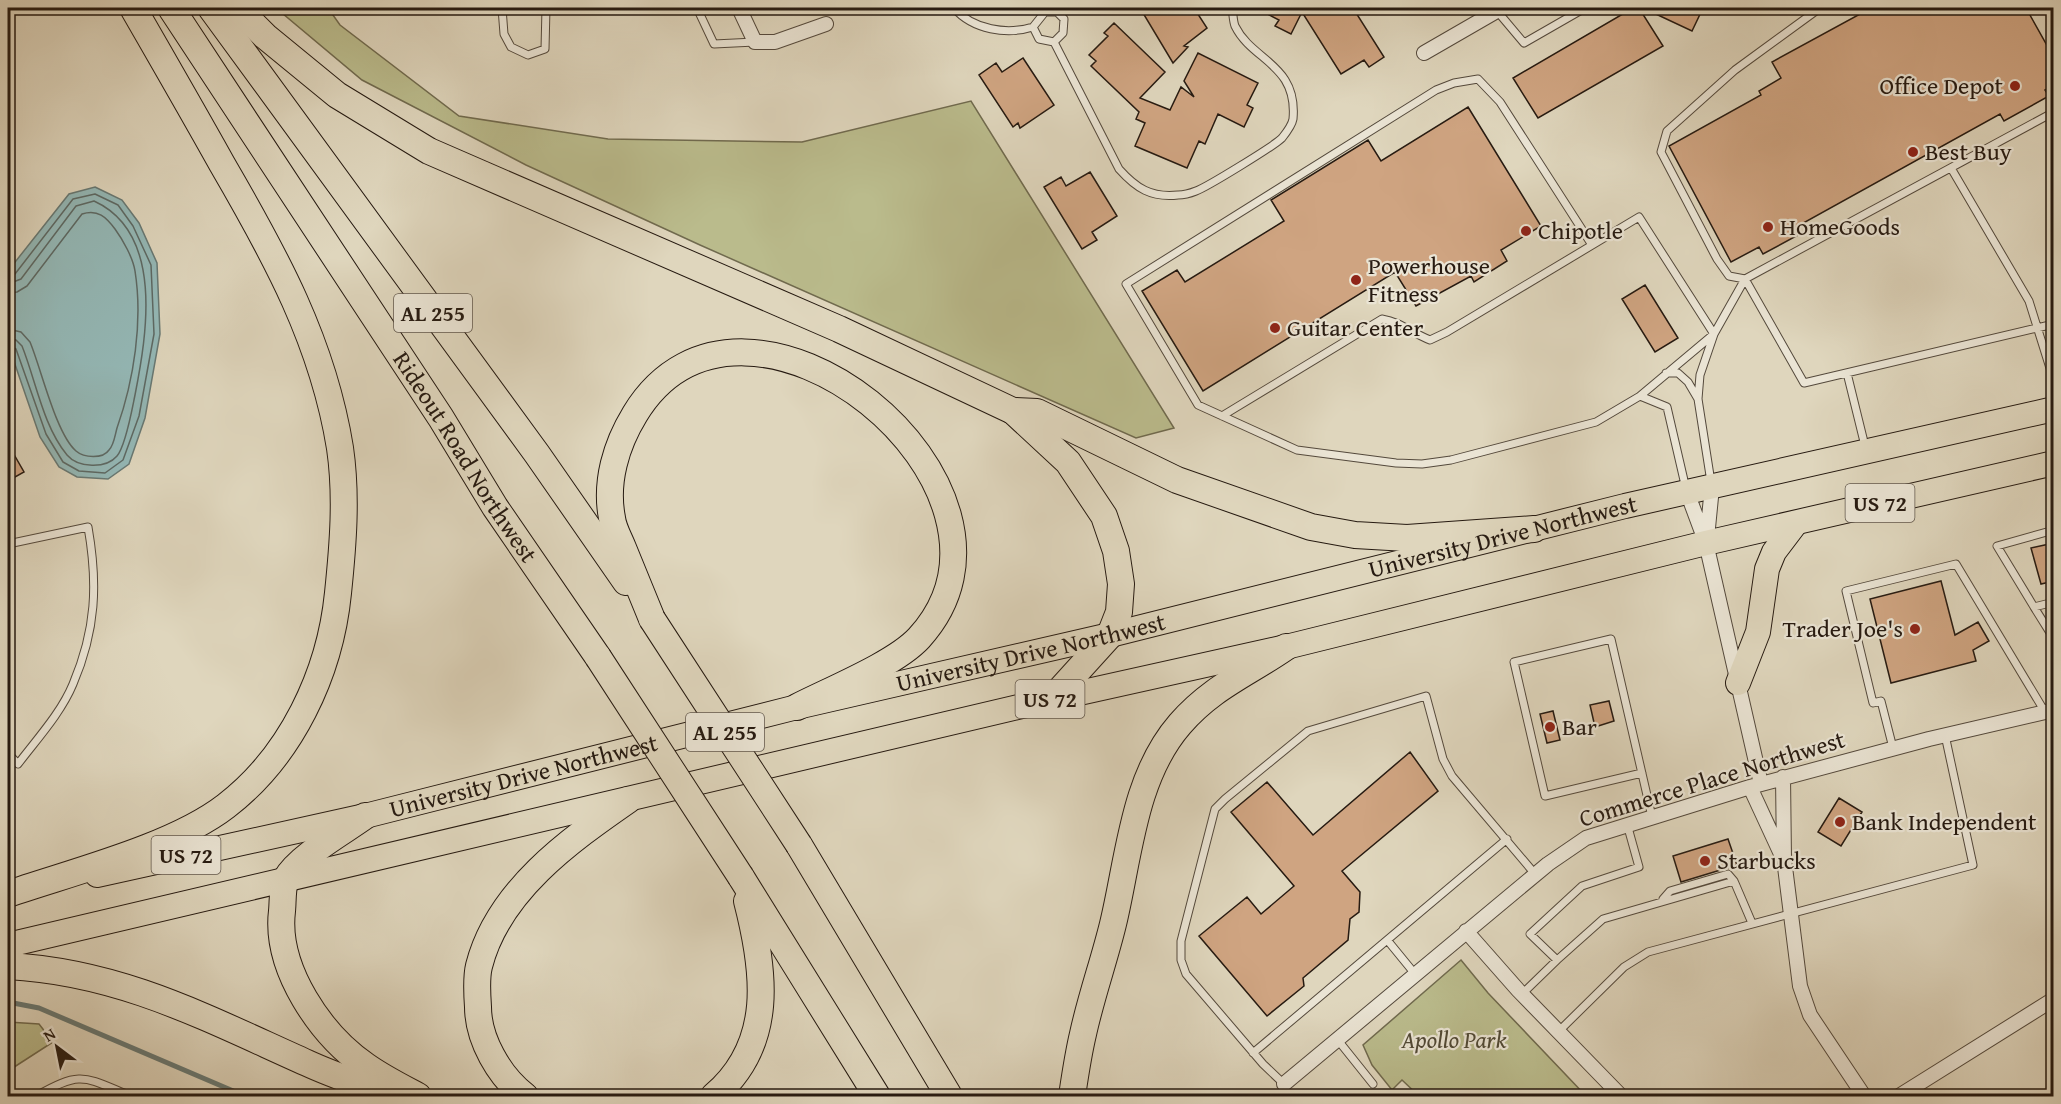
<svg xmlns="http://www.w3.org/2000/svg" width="2061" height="1104" font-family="'Gentium Book Plus',serif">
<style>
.green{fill:#babb8c;stroke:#706a4e;stroke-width:1.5}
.water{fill:#94b8b6;stroke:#687974;stroke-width:1.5}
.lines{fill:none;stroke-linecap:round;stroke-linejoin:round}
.shore{stroke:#5d6964;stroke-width:1.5}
.stream{stroke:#687974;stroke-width:5}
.building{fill:#cfa481;stroke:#261a11;stroke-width:1.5}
.service-casing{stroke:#54493c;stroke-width:9}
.minor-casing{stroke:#54493c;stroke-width:16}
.trunk-casing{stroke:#261a11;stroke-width:26}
.motorway-casing{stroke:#261a11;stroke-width:28}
.service{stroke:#eae4d4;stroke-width:7}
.minor{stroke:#eae4d4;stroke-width:14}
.trunk{stroke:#dfd6bd;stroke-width:24}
.motorway{stroke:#dfd6bd;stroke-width:26}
.motorway-bridge-casing{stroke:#261a11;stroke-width:28;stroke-linecap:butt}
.motorway-bridge{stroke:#dfd6bd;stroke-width:26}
.poi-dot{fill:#8f2418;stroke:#eae4d4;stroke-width:2}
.labels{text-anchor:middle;stroke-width:4.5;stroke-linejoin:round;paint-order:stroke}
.shield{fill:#eae4d4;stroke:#61574c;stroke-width:1.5}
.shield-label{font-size:22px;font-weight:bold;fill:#261a11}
.poi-label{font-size:24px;fill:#261a11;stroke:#eae4d4;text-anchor:start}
.street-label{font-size:24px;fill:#261a11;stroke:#eae4d4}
.park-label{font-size:24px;font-style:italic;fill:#524a36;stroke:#eae4d4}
</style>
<rect width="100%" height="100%" fill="#dfd6bd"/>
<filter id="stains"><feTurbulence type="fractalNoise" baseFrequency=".00333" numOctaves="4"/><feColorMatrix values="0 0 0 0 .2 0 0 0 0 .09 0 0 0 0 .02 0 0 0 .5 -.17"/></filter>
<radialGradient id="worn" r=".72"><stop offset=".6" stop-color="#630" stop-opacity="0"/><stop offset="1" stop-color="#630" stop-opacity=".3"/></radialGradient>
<path class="green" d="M276 8H328L340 25 459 116 608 139 802 142 971 101 1174 428 1136 438 700 245 526 165 362 80Z
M1461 960 1488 993 1586 1096H1419L1402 1080 1392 1090 1372 1065 1363 1045Z
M8 1022 39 1024 53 1042 8 1071Z"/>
<path class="water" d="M95 187 122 200 139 223 157 263 160 334 145 418 129 464 108 479 77 477 59 467 40 437 8 344V271L69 194Z"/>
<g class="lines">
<path class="shore" d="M8 277 15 274 73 199 95 194 118 205 133 226 151 265 154 334 139 416 123 460 105 473 79 471 63 462 46 434 16 349 8 345
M8 284 21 279 76 206 94 201C164 233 147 334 135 395 132 409 126 445 117 456 106 469 78 468 67 455 43 426 36 381 22 346L16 340 8 338
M8 293 17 292 27 286 82 214C98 209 106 217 115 229 123 240 133 258 135 271 143 321 134 380 117 428 115 435 114 445 109 450 103 459 84 458 76 451 56 434 41 368 30 342L21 332 8 329"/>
<path class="stream" d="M8 1002 39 1008 245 1096"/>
</g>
<path class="building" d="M1140 8H1194L1207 28 1184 46 1188 47 1173 63Z
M1256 8H1353L1384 57 1369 67 1364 60 1341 74 1302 12 1291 34 1275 26 1279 20Z
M1633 8H1639L1663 46 1538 118 1513 78Z
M1643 8H1703L1692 31Z
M1871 8H2026L2054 58V85L2045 90 2049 96 2004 121 2000 114 1796 227 1800 234 1763 254 1759 247 1731 262 1669 146 1761 95 1759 91 1781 78 1772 62Z
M1114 23 1165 72 1140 98 1170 110 1181 87 1194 97 1184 81 1198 53 1258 83 1247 105 1253 108 1244 127 1218 114 1205 144 1199 141 1187 168 1135 146 1145 123 1136 119 1139 112 1091 66 1096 61 1089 55 1108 36 1104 33Z
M1023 58 1054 105 1020 128 1018 123 1013 127 979 75 996 63 1002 72Z
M1468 107 1541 226 1501 250 1507 261 1474 282 1471 276 1416 306 1395 272 1203 391 1142 291 1177 270 1185 282 1284 221 1271 200 1368 140 1381 161Z
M1090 172 1117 216 1092 232 1097 240 1082 249 1044 187 1061 177 1066 186Z
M1645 285 1678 338 1655 352 1622 299Z
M8 444 24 472 8 481Z
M2054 543V581L2041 584 2031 548Z
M1941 581 1955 635 1978 622 1989 641 1973 650 1976 661 1891 683 1870 599Z
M1609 701 1614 721 1595 727 1590 705Z
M1553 711 1560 740 1547 743 1540 714Z
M1410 752 1438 791 1342 871 1360 892 1359 912 1350 919 1348 940 1303 978 1304 986 1267 1016 1199 936 1247 897 1261 914 1294 886 1231 812 1267 782 1313 835Z
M1839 798 1862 812 1841 846 1818 832Z
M1728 839 1737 865 1681 882 1673 856Z"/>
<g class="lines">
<defs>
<path id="service" d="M502 8 504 34 511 47 528 55 545 49 546 8
M697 8 714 44 755 42
M954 8C973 30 1007 35 1033 27L1045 12H1057L1064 19 1063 33 1054 42 1039 39 1033 27
M1820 8 1735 70 1667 131 1661 152 1717 259 1729 276 1745 279 1804 383 2054 324
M1497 11 1524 43 1585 8
M1054 42 1119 169C1136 188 1151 198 1178 195 1184 195 1191 193 1196 191 1207 187 1274 146 1282 138 1286 133 1292 125 1293 119 1298 64 1252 61 1235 26 1233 21 1233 13 1232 8
M1951 168 2029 301 2054 381
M1592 245 1500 102 1478 79 1454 83 1436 90 1126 284 1198 405 1297 450 1396 463 1422 464 1451 460 1596 422 1640 396 1667 407 1686 489
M1666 373H1678L1688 382 1698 399
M1847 373 1865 446
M1640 396 1714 334 1745 279 2054 112
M1222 416 1382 319C1401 322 1412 333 1430 340L1447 332 1639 217 1714 334 1700 375 1698 399 1711 482
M8 544 88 527C98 584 96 630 73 684 61 713 37 739 18 764L8 753
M2054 602 2034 607 2054 639
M2034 607 1997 546 2054 530
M1893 748 1881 701 1873 703 1846 591 1956 564 2045 712
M1642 773 1545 796 1514 662 1611 639 1652 817
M1663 899 1670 891 1728 874 1734 881
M1388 941 1415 974
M1557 960 1603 919 1734 881 1752 923
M1522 994 1557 960 1530 934 1582 886 1639 867 1627 824
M1558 1032 1624 967 1648 952 1973 865 1945 735
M1337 1039 1373 1084
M1253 1053 1507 839
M1284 1084 1263 1064 1186 974 1181 960V941L1215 809 1225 799 1308 731 1426 696 1443 759 1452 776 1535 874
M36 1096C82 1070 84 1077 131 1096"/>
<path id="minor" d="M739 8 755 42H775L826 24
M1424 53 1502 8
M1687 492 1706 543 1761 784
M1707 538 1712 487
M1783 777 1784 859 1800 986 1810 1015 1864 1096
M1750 787 1781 854
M1466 931 1518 990 1621 1096
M1284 1084 1548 864 1586 838 1750 787 1929 739 2054 710
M1899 1096 2054 999"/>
<g id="trunk">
<path d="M1738 683 1758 632 1767 569 1774 552 1796 523"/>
<path id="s1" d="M97 875 365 816 797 707 1110 635 1625 506 2054 409"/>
<path d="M8 945 1052 699 1286 647 1706 543 2054 463"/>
</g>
<g id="motorway">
<path id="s2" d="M171 8 441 418 495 507 598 657"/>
<path d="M211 8 537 454 626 582"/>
<path d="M237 8 265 36 337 95 429 151 839 329 1013 411 1068 462 1104 516 1116 551 1121 584 1119 612 1110 635 1052 699"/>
<path d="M1013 411 1037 412 1177 480 1311 527 1355 535 1407 538 1534 529"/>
<path d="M652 619C642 595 633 572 623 548 619 538 613 528 612 518 605 482 616 445 635 414 744 235 1056 488 919 638 895 664 830 690 797 707"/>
<path d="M365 816C343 832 298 857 286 879 282 887 283 902 282 911 275 969 321 1035 366 1066 383 1078 401 1087 418 1096"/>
<path d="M799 845 949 1096"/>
<path d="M741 877 877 1096"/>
<path d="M8 894C72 872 173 847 226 806 291 756 330 674 338 593 343 545 347 496 340 448 323 342 275 255 222 164 193 112 163 60 133 8"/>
<path d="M8 966C121 972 206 1018 307 1063 335 1076 364 1085 392 1096"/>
<path d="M525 1096C499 1076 478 1039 478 1007 477 993 476 978 479 966 498 891 569 841 628 800"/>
<path d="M714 1096C775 1044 765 971 747 901"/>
<path d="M1072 1096C1075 1076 1078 1055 1083 1034 1091 997 1104 961 1113 924 1129 858 1133 778 1180 724 1212 687 1247 674 1286 647"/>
</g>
</defs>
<use href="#service" class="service-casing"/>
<use href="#minor" class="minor-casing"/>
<use href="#trunk" class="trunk-casing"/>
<use href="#motorway" class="motorway-casing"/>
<use href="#service" class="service"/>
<use href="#minor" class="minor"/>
<use href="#trunk" class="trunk"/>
<use href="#motorway" class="motorway"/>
<defs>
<path id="motorway-bridge" d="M652 619 799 845
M598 657 741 877"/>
</defs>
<use href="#motorway-bridge" class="motorway-bridge-casing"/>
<use href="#motorway-bridge" class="motorway-bridge"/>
</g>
<g class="poi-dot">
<circle cx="2015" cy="86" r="6"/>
<circle cx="1913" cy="152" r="6"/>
<circle cx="1768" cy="227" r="6"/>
<circle cx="1526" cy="231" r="6"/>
<circle cx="1356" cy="280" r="6"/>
<circle cx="1275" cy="328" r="6"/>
<circle cx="1915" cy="629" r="6"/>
<circle cx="1550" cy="727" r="6"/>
<circle cx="1840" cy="822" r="6"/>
<circle cx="1705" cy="861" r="6"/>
</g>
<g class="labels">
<g class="shield">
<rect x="394" y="294" width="78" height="38" rx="4.5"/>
<rect x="1845.5" y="484" width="69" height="38" rx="4.5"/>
<rect x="1015.5" y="680" width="69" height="38" rx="4.5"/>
<rect x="686" y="713" width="78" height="38" rx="4.5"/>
<rect x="151.5" y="836" width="69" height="38" rx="4.5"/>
</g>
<g class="shield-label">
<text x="433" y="321">AL 255</text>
<text x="1880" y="511">US 72</text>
<text x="1050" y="707">US 72</text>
<text x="725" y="740">AL 255</text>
<text x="186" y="863">US 72</text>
</g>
<g class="poi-label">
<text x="2003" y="94" text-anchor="end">Office Depot</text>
<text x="1925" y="160">Best Buy</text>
<text x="1780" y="235">HomeGoods</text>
<text x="1538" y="239">Chipotle</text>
<text x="1368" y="274">Powerhouse<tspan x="1368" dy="28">Fitness</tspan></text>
<text x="1287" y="336">Guitar Center</text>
<text x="1903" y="637" text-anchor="end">Trader Joe's</text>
<text x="1562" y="735">Bar</text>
<text x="1852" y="830">Bank Independent</text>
<text x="1717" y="869">Starbucks</text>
</g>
<g class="street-label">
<text dy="8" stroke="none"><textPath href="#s2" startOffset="537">Rideout Road Northwest</textPath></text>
<text dy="8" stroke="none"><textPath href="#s1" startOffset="1446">University Drive Northwest</textPath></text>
<text dy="8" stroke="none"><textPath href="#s1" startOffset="960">University Drive Northwest</textPath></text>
<text dy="8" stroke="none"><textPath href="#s1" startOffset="438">University Drive Northwest</textPath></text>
<text transform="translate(1712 779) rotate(-17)" y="8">Commerce Place Northwest</text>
</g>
<g class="park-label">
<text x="1454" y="1048">Apollo Park</text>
</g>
</g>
<rect width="2061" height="1104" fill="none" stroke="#dfd6bd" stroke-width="30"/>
<rect x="9" y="9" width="2043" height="1086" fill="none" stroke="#261a11" stroke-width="3"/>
<rect x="15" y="15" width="2031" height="1074" fill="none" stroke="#261a11" stroke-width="1.5"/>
<g transform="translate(57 1047) rotate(328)" stroke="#eae4d4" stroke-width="4.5" paint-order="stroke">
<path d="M0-4.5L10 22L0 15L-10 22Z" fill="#261a11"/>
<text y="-9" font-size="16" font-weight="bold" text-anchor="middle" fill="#261a11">N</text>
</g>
<rect width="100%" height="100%" filter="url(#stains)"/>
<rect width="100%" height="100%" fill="url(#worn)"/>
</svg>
